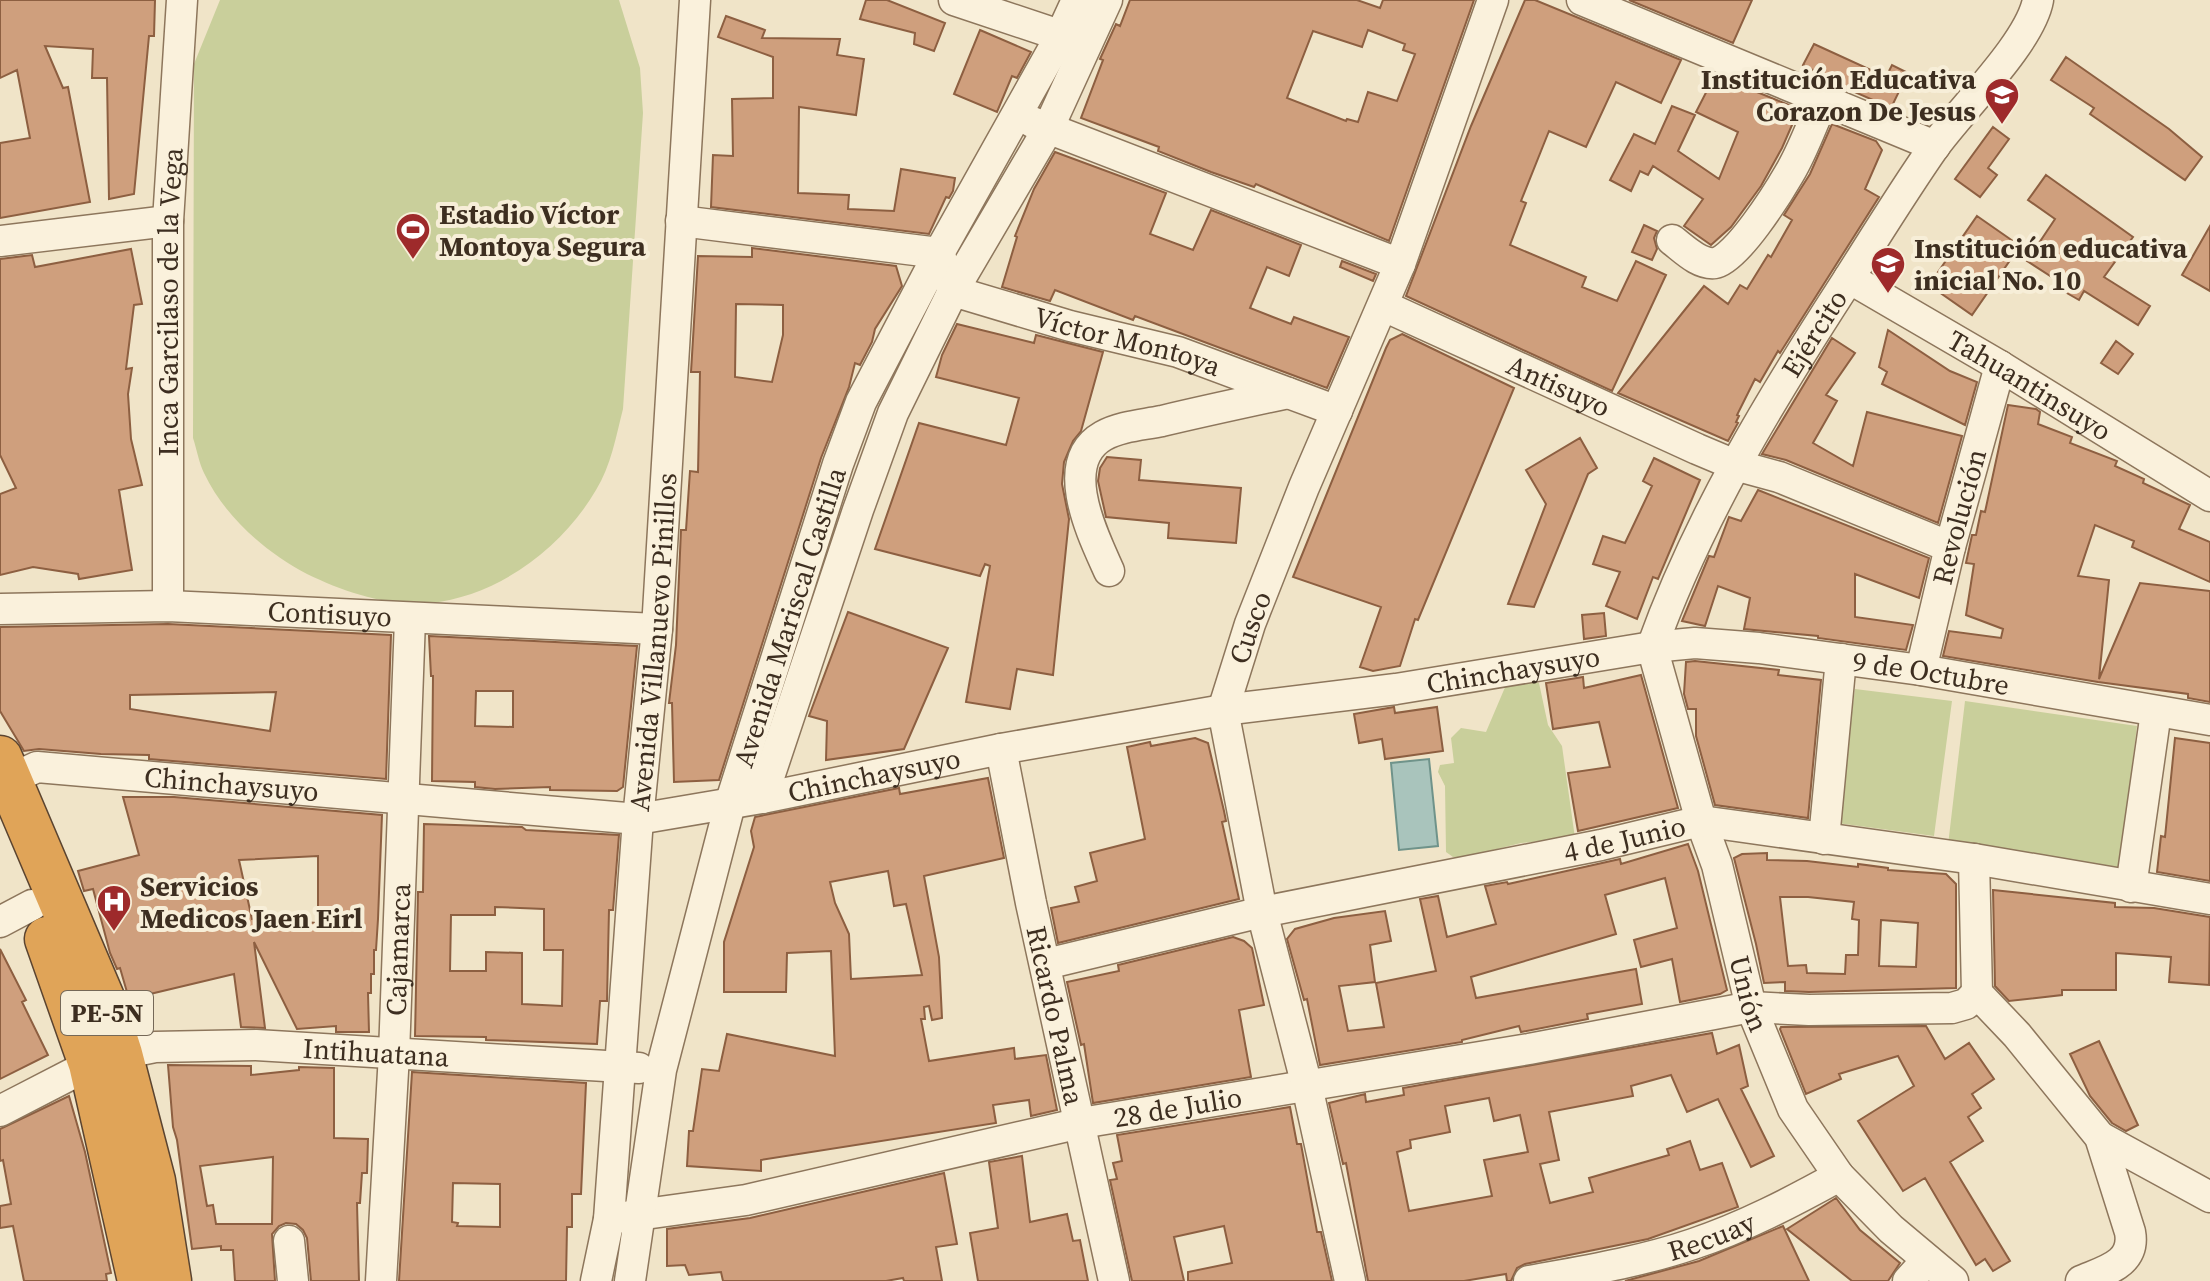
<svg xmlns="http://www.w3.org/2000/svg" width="2210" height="1281" font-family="'Source Serif 4',serif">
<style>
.green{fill:#c9cf9b}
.water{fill:#a9c4bc;stroke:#6f938a;stroke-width:2}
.building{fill:#cf9f7d;stroke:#8d5f41;stroke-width:2;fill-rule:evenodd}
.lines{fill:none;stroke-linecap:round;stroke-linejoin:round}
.minor-casing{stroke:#8d765c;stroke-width:33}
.highway-casing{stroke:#5b4430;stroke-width:47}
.minor{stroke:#faf1dc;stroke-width:30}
.highway{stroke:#e0a458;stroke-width:44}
.labels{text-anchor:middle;stroke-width:8;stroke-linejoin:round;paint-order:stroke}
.shield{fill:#f7eed8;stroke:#756857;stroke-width:2}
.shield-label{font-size:26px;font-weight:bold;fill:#3d2e20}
.poi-label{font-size:28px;font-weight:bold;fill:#3d2e20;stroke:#f7eed8;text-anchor:start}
.street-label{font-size:28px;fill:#3d2e20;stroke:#f7eed8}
</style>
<rect width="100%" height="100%" fill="#f0e4c8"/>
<path class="green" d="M220 0H619L640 68 643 113 623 409C616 436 611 466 596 490 563 547 499 596 430 603 389 607 344 592 307 574 265 552 225 517 204 473 199 463 197 450 193 438L194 64Z
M1531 681 1539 683 1548 725 1562 746 1575 838 1521 843 1461 858 1453 857 1446 852 1445 786 1438 772 1440 765 1454 763 1451 738 1461 728 1486 732 1506 685Z
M1855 689 1952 701 1934 836 1837 823Z
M1965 701 2137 726 2119 870 1948 845Z"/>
<path class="water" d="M1429 759 1438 846 1399 850 1391 763Z"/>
<path class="building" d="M0 0H155L154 36H149L134 194 109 199 107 78H92L93 49 45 46 63 88 68 87 90 202 0 218V143L30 138 17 70 0 78Z
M866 0H887L945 23 934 51 914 44 915 33 860 19Z
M1130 0H1357L1380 8 1383 0H1474L1389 241 1256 184 1254 187 1211 172 1158 151 1159 147 1081 118 1103 60 1100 59 1116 24 1120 26ZM1368 30 1405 44 1403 50 1415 54 1397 101 1368 92 1358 122 1347 119 1346 121 1287 98 1313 31 1362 47Z
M1525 0H1535L1681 60 1661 103 1616 82 1586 147 1549 131 1521 201 1526 203 1510 245 1586 277 1582 287 1617 301 1636 261 1666 275 1612 391 1406 296 1471 126Z
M1629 0H1752L1733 43Z
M726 16 765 30 762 38 840 39 837 55 864 59 856 115 799 107 798 193 849 195 848 209 894 211 901 169 955 178 953 191 949 198 946 197 929 234 711 207 713 155 733 156 732 99 773 98V57L718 37Z
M980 30 1031 52 1017 78 1012 76 997 112 954 94Z
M1814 44 1886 77 1892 65 1908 73 1891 108 1825 79 1826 77 1803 65Z
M2066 57 2169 129 2202 157 2185 180 2090 114 2094 108 2051 80Z
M1715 75 1799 109 1782 148 1761 186 1731 227 1711 245 1684 226 1703 199 1653 166 1648 175 1640 171 1631 191 1610 180 1634 134 1655 144 1672 106 1695 115 1678 151 1719 179 1738 132 1696 112Z
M1832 124 1876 141 1882 150 1865 189 1879 197 1780 353 1778 351 1760 382 1755 379 1737 415 1739 416 1736 422 1738 423 1728 441 1618 393 1704 286 1728 304 1740 285 1747 289 1768 255 1771 257 1792 220 1784 215 1810 174Z
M1993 127 2009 139 1988 168 1997 175 1980 197 1955 179Z
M1055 152 1166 193 1150 234 1193 250 1211 210 1301 245 1289 276 1267 267 1250 308 1291 324 1294 317 1349 337 1327 388 1135 316 1133 320 1055 290 1050 301 1002 287 1017 237 1015 236 1034 189Z
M2046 175 2133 237 2104 277 2150 306 2138 325 2084 291 2079 300 2058 288 2061 283 2027 261 2055 219 2028 200Z
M1977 216 2020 246 1972 315 1929 285Z
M1644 225 1657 231 1654 238 1657 249 1652 260 1632 252Z
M2210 226V291L2182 275Z
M752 248 896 266 902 286 875 329 872 342 860 365 855 363 849 387 821 458 719 780 674 782 672 703H669L676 645 681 530H686L690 471 698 472 700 372H691L698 256 752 257ZM736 304 783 305V335L772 382 735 377Z
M131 249 142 304 134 305 126 369 132 368 128 394 131 439 142 485 119 490 132 570 79 579 78 574 33 567 0 575V494L16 488 0 455V259L32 255 35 267Z
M1342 261 1376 274 1373 281 1340 267Z
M957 324 1034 343 1036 335 1103 352 1081 431 1073 441 1064 462 1062 484 1069 519 1053 675 1017 669 1010 709 966 702 990 566 985 564 980 576 875 549 919 423 1006 445 1019 398 936 377 942 355Z
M1888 330 1950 371 1977 382 1965 425 1882 384 1887 372 1879 367Z
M1402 334 1514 388 1418 620 1415 619 1400 666 1373 671 1360 667 1381 607 1293 577 1386 348 1390 340Z
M1832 338 1855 353 1826 395 1837 401 1813 443 1853 466 1867 412 1962 436 1938 523 1786 460 1762 454Z
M2116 341 2133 354 2118 374 2101 363Z
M2008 405 2036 409 2040 412 2038 424 2072 437 2070 443 2117 461 2115 466 2144 479 2143 483 2190 505 2179 529 2210 542V582L2132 547 2134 541 2095 525 2078 576 2109 580 2099 679 2140 583 2210 591V702L2188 698V694L2098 682 1943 656 1949 631 2001 638 2003 629 1966 615 1974 564 1966 563 1972 535H1976L1981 511 1985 512Z
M1580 438 1597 468 1588 474 1534 607 1508 604 1546 504 1526 470Z
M1107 457 1141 460 1139 480 1241 488 1236 543 1168 538 1169 523 1106 517 1098 481 1100 468Z
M1654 458 1700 480 1658 579 1653 577 1637 619 1606 606 1620 572 1593 564 1603 536 1625 543 1652 486 1643 481Z
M1758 490 1929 558 1919 598 1855 574V617L1913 625 1906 650 1818 638V636L1744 629 1750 598 1718 586 1705 626 1682 621 1709 556 1714 557 1729 517 1741 521Z
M848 612 948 648 904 749 826 760 827 721 809 716Z
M1604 613 1606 636 1584 639 1582 615Z
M168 624 391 635 386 779 149 759V755L101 754 39 749 24 751 0 711V627ZM276 692 270 731 130 709V695Z
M429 636 637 646 623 787 617 791 550 790V787L495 789 475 787V782L432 781 433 676H431ZM476 691H513V727L475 726Z
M1695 661 1779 670 1778 675 1821 680 1808 818 1715 805 1696 736V709H1688L1684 694 1686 662Z
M1641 675 1678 808 1578 831 1568 773 1610 767 1599 722 1553 729 1546 683 1583 677 1584 688Z
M1394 707 1395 713 1437 707 1443 751 1385 759 1382 739 1359 743 1354 714Z
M1195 738 1208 743 1224 811 1226 821 1222 822 1239 899 1058 943 1051 908 1079 902 1075 887 1097 881 1090 853 1145 839 1127 747 1150 742 1151 746Z
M2175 738 2210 743V881L2157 872 2161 836 2165 837Z
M988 778 1004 858 924 876 939 957 942 1018 932 1020 929 1006 924 1007 925 1019H921L929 1061 1014 1048 1015 1059 1046 1055 1057 1110 1031 1116 1029 1100 993 1105 996 1123 761 1160V1171L687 1166 689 1131H693L702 1069 719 1071 727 1034 835 1056 831 951 787 953 786 992H724V942L754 847 751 831 755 817 899 788 900 794ZM888 871 894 906 906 904 922 975 851 979 849 934 835 903 830 882Z
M123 797H174L382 815 378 919 376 950H374V974H371V993H368L369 1032H336V1026L297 1029 254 942 265 1028 241 1027 234 974 129 999 120 968 117 969 110 953 93 889 84 891 78 871 139 855ZM318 856V923L252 919 239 860Z
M424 824 522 827 526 830 619 835 613 910H609L607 1001H600L597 1044 486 1040V1037L415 1036 418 892H423ZM495 907 544 909V950H563L562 1006 522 1004V953L486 952V971H450L451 915H495Z
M1688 844 1698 871 1727 990 1720 994 1680 1002 1672 959 1641 967 1634 940 1677 928 1665 878 1605 895 1616 934 1471 977 1476 998 1636 969 1642 1004 1587 1014 1588 1019 1521 1032 1519 1026 1462 1040V1042L1320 1065 1307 999 1304 1000 1287 939 1295 929 1334 918 1385 911 1391 941 1370 945 1375 982 1339 986 1348 1031 1384 1027 1376 983 1436 971 1420 899 1438 896 1447 937 1496 924 1485 886 1507 882 1508 884 1620 859 1621 864Z
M1767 853V860L1807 861 1858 867V864L1888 868V870L1946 874 1956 884V988L1809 992 1785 991V982L1764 983 1756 944 1734 858 1742 854ZM1780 897H1808L1854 902 1852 919 1859 920 1858 955H1846L1845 974 1807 973 1806 965 1788 966ZM1881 920 1918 923 1916 967 1879 966Z
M1993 890 2115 903V907L2154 908 2210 917 2209 985 2169 982 2171 957 2116 953V990H2062V995L2009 1001 1995 986Z
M1233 937 1244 941 1252 948 1264 1005 1239 1010 1251 1077 1093 1103 1084 1044 1081 1045 1067 982 1119 971 1118 965Z
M0 949 26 1000 22 1002 48 1055 0 1079Z
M1926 1026 1945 1059 1969 1043 1994 1079 1972 1094 1981 1108 1968 1117 1983 1141 1950 1162 2010 1261 1993 1271 1985 1259 1976 1265 1925 1178 1903 1191 1858 1121 1914 1086 1898 1056 1839 1074 1841 1079 1806 1094 1780 1029 1781 1027Z
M1712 1033 1717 1054 1739 1045 1748 1086 1741 1089 1774 1156 1751 1167 1718 1099 1687 1112 1671 1075 1631 1086 1633 1096 1549 1112 1559 1160 1540 1164 1550 1203 1593 1192 1589 1178 1669 1155 1667 1149 1690 1141 1700 1170 1722 1163 1738 1207 1648 1239 1525 1264 1517 1268 1511 1281H1507L1506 1274 1464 1281H1368L1346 1163 1343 1164 1329 1103 1365 1094 1366 1102 1404 1095 1403 1088ZM1489 1098 1494 1121 1520 1115 1528 1152 1484 1160 1492 1196 1409 1211 1397 1152 1411 1148 1410 1140 1450 1132 1445 1106Z
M2099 1041 2138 1125 2126 1131 2112 1123 2090 1096 2070 1054Z
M168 1065 251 1066V1075L299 1070V1067L334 1068V1138L368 1139 367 1173H362L360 1203H357L359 1281H311L307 1238 303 1230 296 1224 286 1223 279 1226 272 1234 275 1281H235L233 1250H221V1246L192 1249 177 1140 173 1127ZM273 1157 272 1224H216L213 1205 207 1206 200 1166Z
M412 1072 586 1083 581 1194H572V1227H567L566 1281H399ZM453 1183 500 1184V1227L457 1226 458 1223 452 1222Z
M69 1096 85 1152 111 1273 106 1274 107 1281H24L13 1226 0 1228V1206L11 1204 3 1160 0 1161V1129Z
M1290 1107 1297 1144H1301L1317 1232H1321L1332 1281H1188V1272L1232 1263 1224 1226 1174 1237 1184 1281H1132L1110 1180 1117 1179 1113 1163 1122 1161 1117 1135Z
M1022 1156 1030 1222 1067 1214 1073 1241 1080 1240 1088 1281H978L970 1233 998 1228 989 1162Z
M944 1173 957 1244 936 1247 942 1281H904L903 1278 886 1281H723L721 1272 689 1275 685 1265 667 1266V1229L750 1218Z
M1836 1198 1860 1230 1900 1263 1888 1281H1852L1787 1229Z
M1783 1226 1809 1281H1625L1699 1261Z"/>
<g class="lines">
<defs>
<g id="minor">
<path d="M954 0 1077 41"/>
<path d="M1582 0 1935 146"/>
<path d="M1032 122 1400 264"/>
<path id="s1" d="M681 221 939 253 953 291 1070 326 1178 352 1337 411"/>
<path d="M1672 240C1684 249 1699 265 1715 263 1736 260 1778 193 1789 174 1803 151 1812 124 1823 100"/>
<path d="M0 241 168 221"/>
<path id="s2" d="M1849 278 2000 366 2210 496"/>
<path id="s3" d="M1384 306 1697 449 1735 465 1779 477 1950 547"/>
<path d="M1109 571C1094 537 1056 463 1103 436 1121 426 1143 425 1162 421 1204 411 1246 402 1288 393"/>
<path id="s4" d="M168 606V221L182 0"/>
<path id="s5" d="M0 609 168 606 657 629"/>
<path id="s6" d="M1652 647C1698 519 1769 402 1842 289 1872 242 1902 193 1934 147 1962 108 2030 43 2038 0"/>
<path id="s7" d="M1652 647 1701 821 1717 865 1751 1007 1793 1109 1839 1176 1891 1229 1953 1281"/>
<path id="s8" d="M1921 670 1950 547 2000 366"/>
<path id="s9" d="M1001 749 1031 903 1114 1281"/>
<path id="s10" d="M0 784 37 767 638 819 762 798 1001 749 1223 710 1396 689 1652 647 1695 643 1759 648 1921 670 2210 720"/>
<path d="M762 798 858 510 893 413 953 291 1048 129 1107 0"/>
<path d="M1824 839 1841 659"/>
<path d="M1974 859 1977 993"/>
<path d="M2131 887 2156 712"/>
<path d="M0 922 32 905"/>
<path id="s11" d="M1046 964 1262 912 1601 845 1701 821 1974 859 2210 899"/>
<path d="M1977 993 2017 1035 2100 1137 2130 1232C2136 1264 2104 1271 2081 1281"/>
<path id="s12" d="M0 1111 91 1064 120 1054 155 1047 256 1045 639 1068"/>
<path d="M2100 1137 2210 1197"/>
<path id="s13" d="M609 1219 746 1200 1081 1123 1529 1049 1751 1007 1809 1010 1952 1008 1966 1004 1977 993"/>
<path d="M289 1241 293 1281"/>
<path id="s14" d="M381 1281 394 1054 410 619"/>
<path id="s15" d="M596 1281 609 1219 638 819 657 629 695 0"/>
<path id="s16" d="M630 1281 661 1070 730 804 838 464 861 402 939 253 1060 37 1077 0"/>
<path id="s17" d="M1350 1281 1307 1086 1262 912 1223 710 1250 624 1304 487 1400 264 1493 0"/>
<path id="s18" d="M1529 1281C1584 1271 1640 1262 1693 1244 1744 1227 1792 1202 1839 1176"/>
<path d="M1908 1281 1927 1260"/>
</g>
<path id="highway" d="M0 758 102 998 120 1054 153 1181 169 1281
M47 939 91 1064 140 1281"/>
</defs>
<use href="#minor" class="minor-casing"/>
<use href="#highway" class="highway-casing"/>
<use href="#minor" class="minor"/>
<use href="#highway" class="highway"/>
</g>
<defs>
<symbol id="school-pin" viewBox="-11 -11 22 30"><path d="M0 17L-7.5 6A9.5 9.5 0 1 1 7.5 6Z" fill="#9e2a2b" stroke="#f7eed8"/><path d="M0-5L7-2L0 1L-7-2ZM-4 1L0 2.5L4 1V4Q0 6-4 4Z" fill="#fff"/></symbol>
<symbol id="stadium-pin" viewBox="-11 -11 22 30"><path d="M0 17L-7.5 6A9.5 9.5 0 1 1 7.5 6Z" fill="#9e2a2b" stroke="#f7eed8"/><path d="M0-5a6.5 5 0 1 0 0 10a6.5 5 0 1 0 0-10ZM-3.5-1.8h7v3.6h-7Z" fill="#fff"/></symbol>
<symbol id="hospital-pin" viewBox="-11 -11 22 30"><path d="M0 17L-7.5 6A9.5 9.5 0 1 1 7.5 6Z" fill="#9e2a2b" stroke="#f7eed8"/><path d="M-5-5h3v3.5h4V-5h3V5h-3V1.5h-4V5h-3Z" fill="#fff"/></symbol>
</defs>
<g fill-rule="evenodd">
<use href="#school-pin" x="1982" y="75" width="40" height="54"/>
<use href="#stadium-pin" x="393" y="210" width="40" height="54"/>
<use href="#school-pin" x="1868" y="244" width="40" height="54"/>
<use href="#hospital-pin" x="94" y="882" width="40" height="54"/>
</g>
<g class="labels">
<rect class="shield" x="61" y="991" width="92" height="44" rx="6"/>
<g class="shield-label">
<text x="107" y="1022">PE-5N</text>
</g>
<g class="poi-label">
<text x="1976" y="89" text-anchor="end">Institución Educativa<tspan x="1976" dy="32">Corazon De Jesus</tspan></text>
<text x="439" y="224">Estadio Víctor<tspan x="439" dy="32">Montoya Segura</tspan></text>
<text x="1914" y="258">Institución educativa<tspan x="1914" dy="32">inicial No. 10</tspan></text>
<text x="140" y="896">Servicios<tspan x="140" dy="32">Medicos Jaen Eirl</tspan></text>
</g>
<g class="street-label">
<text dy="10" stroke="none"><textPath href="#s4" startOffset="304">Inca Garcilaso de la Vega</textPath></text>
<text dy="10" stroke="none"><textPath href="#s6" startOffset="354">Ejército</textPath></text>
<text dy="10" stroke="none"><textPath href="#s1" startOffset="482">Víctor Montoya</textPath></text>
<text dy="10" stroke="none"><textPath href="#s3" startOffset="192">Antisuyo</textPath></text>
<text dy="10" stroke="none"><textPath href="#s2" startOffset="210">Tahuantinsuyo</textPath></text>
<text dy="10" stroke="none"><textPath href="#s8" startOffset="158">Revolución</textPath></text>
<text dy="10" stroke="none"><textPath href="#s5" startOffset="330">Contisuyo</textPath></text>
<text dy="10" stroke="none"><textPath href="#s16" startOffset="684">Avenida Mariscal Castilla</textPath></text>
<text dy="10" stroke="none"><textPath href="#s17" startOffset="672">Cusco</textPath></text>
<text dy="10" stroke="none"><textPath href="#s15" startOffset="642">Avenida Villanuevo Pinillos</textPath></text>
<text dy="10" stroke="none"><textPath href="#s10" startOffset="1532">Chinchaysuyo</textPath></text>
<text dy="10" stroke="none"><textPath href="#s10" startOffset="1954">9 de Octubre</textPath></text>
<text dy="10" stroke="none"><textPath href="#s10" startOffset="884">Chinchaysuyo</textPath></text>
<text dy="10" stroke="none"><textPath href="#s10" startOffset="236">Chinchaysuyo</textPath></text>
<text dy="10" stroke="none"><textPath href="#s11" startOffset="592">4 de Junio</textPath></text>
<text dy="10" stroke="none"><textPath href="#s14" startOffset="332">Cajamarca</textPath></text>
<text dy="10" stroke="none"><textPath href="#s7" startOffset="360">Unión</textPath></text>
<text dy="10" stroke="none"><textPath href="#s9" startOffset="272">Ricardo Palma</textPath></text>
<text dy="10" stroke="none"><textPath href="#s12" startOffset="390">Intihuatana</textPath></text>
<text dy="10" stroke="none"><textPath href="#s13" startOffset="580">28 de Julio</textPath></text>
<text dy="10" stroke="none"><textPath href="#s18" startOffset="188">Recuay</textPath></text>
</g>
</g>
</svg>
